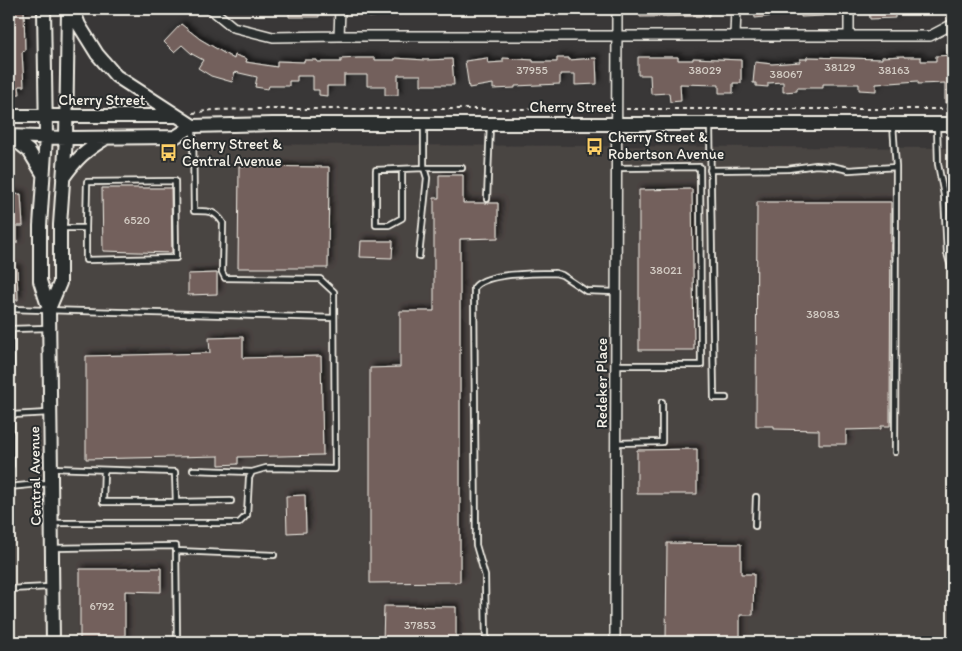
<svg xmlns="http://www.w3.org/2000/svg" width="962" height="651" font-family="Itim,sans-serif">
<style>
.built{fill:#4a4442}
.building{fill:#73615c;stroke:#f4f1e8;filter:url(#shadow)}
.lines{fill:none;stroke-linecap:round;stroke-linejoin:round}
.lane-casing{stroke:#f4f1e8;stroke-width:8}
.street-casing{stroke:#f4f1e8;stroke-width:12}
.secondary-casing{stroke:#f4f1e8;stroke-width:16}
.path{stroke:#f4f1e8;stroke-width:2;stroke-dasharray:4 4;stroke-linecap:butt}
.lane{stroke:#2a2d2e;stroke-width:4.5}
.street{stroke:#2a2d2e;stroke-width:9}
.secondary{stroke:#2a2d2e;stroke-width:12}
.labels{text-anchor:middle;stroke-width:4;stroke-linejoin:round;paint-order:stroke}
.number-label{font-size:12px;fill:#d4cdc5}
.street-label{font-size:15px;fill:#f4f1e8;stroke:#2a2d2e}
.poi-label{font-size:15px;fill:#f4f1e8;stroke:#2a2d2e;text-anchor:start}
</style>
<defs>
<filter id="shadow"><feDropShadow dx="3.5" dy="-3.5" stdDeviation="2.5" flood-color="#0009"/></filter>
</defs>
<rect width="100%" height="100%" fill="#393737"/>
<filter id="ink" filterUnits="userSpaceOnUse"><feTurbulence type="fractalNoise" baseFrequency=".02" numOctaves="2"/><feDisplacementMap in="SourceGraphic" scale="10" xChannelSelector="R" yChannelSelector="G"/><feConvolveMatrix kernelMatrix="1 2 1 2 8 2 1 2 1" color-interpolation-filters="sRGB"/></filter>
<g filter="url(#ink)">
<path class="built" d="M9 143 953 148V642H9Z"/>
<path class="building" d="M9 9H24L25 51 22 52 24 86H19L20 94 10 95 9 40H14L12 21H9Z
M289 9H319V17H289Z
M368 9H396V15L369 17Z
M639 9H709V16L640 17Z
M754 9H791L792 14 755 18Z
M801 9H823L824 16 801 17Z
M869 9H895V18L870 19Z
M181 24 200 39 234 59 235 55 247 59 246 62 277 67V61L304 62V60H317V62H341V59L358 58H375V60H395V58L425 60 452 59 454 85H421V75H398V95H385V86H367V75H344V86H327V96L319 95V90H313V76H297V81H289V86H269L268 89 255 87 257 77 235 72 232 82 211 76 198 68 203 60 192 54 182 45 174 52 164 42Z
M953 55V103H945V83L918 84V81L876 84V91L859 90V84H823V88H797V91L783 92V82L768 83V87L756 86V83H753L755 62 772 64 800 62V59H807V57L882 59V57L904 56V57H921V61H936V56Z
M638 57H678V60H693V58L741 60V83H733V93H719V85L680 84 681 101 670 102 669 93 651 94 650 75H638Z
M487 58 488 63 503 62V58L533 60V62H557V58H569V60L596 58 597 84 575 85V74H560V84L515 86V88L493 89V84L469 88 465 61Z
M239 166 329 167 328 268H238Z
M439 175H463V203H498V238L460 239V582L370 583V368L400 367V311H434V198H439Z
M102 188H171L172 253 103 251Z
M692 189 694 350H639V190Z
M21 194 23 226H17V243L9 244V195Z
M757 202H891L890 426H881V429L846 430V444H819V430L774 429V426H756Z
M361 241H393L392 258 360 257Z
M17 268 18 300H9V269Z
M217 273V294L188 295V274Z
M243 337V358L321 356 323 455 238 457V464L219 465V456L86 459V356L210 353 209 338Z
M697 449V494H637V450Z
M305 495 306 532 287 533 286 496Z
M667 543 741 544V574H754L753 615H740V642H666Z
M133 568H161V592L125 591V642H80V569H133Z
M384 606 456 607V642H383Z"/>
<g class="lines">
<defs>
<path id="lane" d="M424 124V168H462
M710 125 714 398H726
M937 125 938 164 944 195 947 253 953 273
M402 169V218L389 225H376V170L424 168 427 178 419 256
M710 170 788 169 816 165 831 166 849 170 896 167 893 125
M487 199 490 125
M62 228H86L87 182 175 181 176 258 86 260V228
M9 309 334 318
M616 365H701L700 167 617 168
M12 415 49 413
M616 443 662 442V402
M895 452 896 167
M11 465V329L48 328
M52 468 175 472 176 502H103L104 471
M193 470 252 472
M9 487 49 483
M176 502 231 501
M53 523H239L247 515 249 478 252 472 266 468 335 469 334 292 320 279 225 278 222 272 223 223C215 210 208 211 194 211L193 129
M755 526 756 497
M53 548 176 546 177 642
M176 551 274 555
M9 589 50 587
M486 642 485 576 476 545 474 288C485 272 536 274 555 273L562 275 586 291 616 292"/>
<path id="street" d="M211 9 233 27 273 37 339 36H930L953 24
M849 9V36
M339 36 340 9
M735 36 736 9
M615 642 617 9"/>
<path id="secondary" d="M44 9 46 137 40 226V281L49 309 53 642
M73 9 79 25 97 54 116 76 193 126
M9 116H176
M9 136 66 138 175 137 193 126 273 124H953
M11 137 29 151 43 174
M63 178C78 157 84 152 106 138
M49 309 60 283V225L66 138 68 9"/>
</defs>
<use href="#lane" class="lane-casing"/>
<use href="#street" class="street-casing"/>
<use href="#secondary" class="secondary-casing"/>
<path class="path" d="M626 109H953
M193 113 213 110 263 109H608"/>
<use href="#lane" class="lane"/>
<use href="#street" class="street"/>
<use href="#secondary" class="secondary"/>
</g>
</g>
<defs>
<symbol id="bus-bare" viewBox="-9 -9 18 18"><path d="M-5-6H5V4H4V6H2V4H-2V6H-4V4H-5ZM-3.5-4V0h7V-4ZM-3.5 1.2v1.5H-2V1.2ZM2 1.2v1.5H3.5V1.2Z" fill="#ffd166" stroke="#2a2d2e" stroke-width="2.5" paint-order="stroke"/></symbol>
</defs>
<g fill-rule="evenodd">
<use href="#bus-bare" x="582" y="134" width="25" height="25"/>
<use href="#bus-bare" x="156" y="140" width="25" height="25"/>
</g>
<g class="labels">
<g class="number-label">
<text x="840" y="71">38129</text>
<text x="532" y="74">37955</text>
<text x="705" y="74">38029</text>
<text x="894" y="74">38163</text>
<text x="786" y="78">38067</text>
<text x="137" y="224">6520</text>
<text x="666" y="274">38021</text>
<text x="823" y="318">38083</text>
<text x="102" y="610">6792</text>
<text x="420" y="629">37853</text>
</g>
<g class="street-label">
<text x="102" y="105">Cherry Street</text>
<text x="573" y="112">Cherry Street</text>
<text transform="translate(602 383) rotate(-90)" y="5">Redeker Place</text>
<text transform="translate(35 476) rotate(-91)" y="5">Central Avenue</text>
</g>
<g class="poi-label">
<text x="608" y="142">Cherry Street &amp;<tspan x="608" dy="17">Robertson Avenue</tspan></text>
<text x="182" y="149">Cherry Street &amp;<tspan x="182" dy="17">Central Avenue</tspan></text>
</g>
</g>
<rect width="962" height="651" fill="none" stroke="#2a2d2e" stroke-width="30"/>
<rect x="15" y="15" width="932" height="621" fill="none" stroke="#f4f1e8" stroke-width="2" filter="url(#ink)"/>
</svg>
